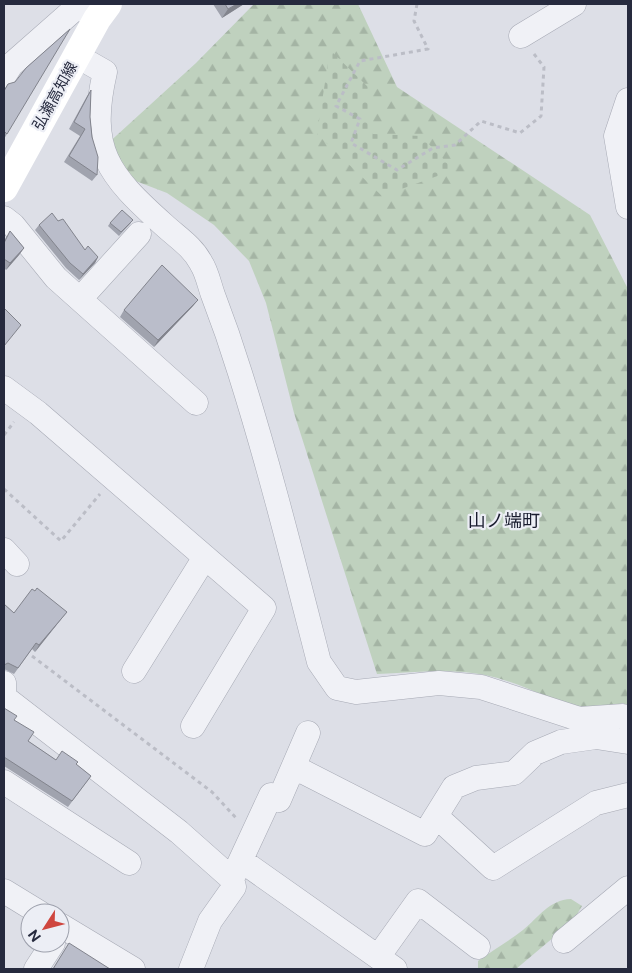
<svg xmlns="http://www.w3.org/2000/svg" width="632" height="973" font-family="'Public Sans','Noto Sans JP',sans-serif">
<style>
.forest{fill:url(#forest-firs)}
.cemetery{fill:url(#cemetery-stones)}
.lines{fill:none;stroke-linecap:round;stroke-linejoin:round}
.minor-casing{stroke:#a6a9b4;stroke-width:25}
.path{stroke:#bbbdc6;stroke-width:3;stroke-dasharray:4 4;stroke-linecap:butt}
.minor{stroke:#f0f1f6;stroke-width:24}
.secondary{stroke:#fff;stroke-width:28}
.wall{fill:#a0a3ae}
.shaded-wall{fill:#82848d}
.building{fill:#babdca;stroke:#82848d}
.labels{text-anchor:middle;stroke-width:4.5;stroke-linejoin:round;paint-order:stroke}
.street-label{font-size:15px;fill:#262a3e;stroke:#eceef5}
.quarter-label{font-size:18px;fill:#191c2e;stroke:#eceef5}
</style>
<defs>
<pattern id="forest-firs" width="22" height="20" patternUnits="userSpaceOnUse" patternTransform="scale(1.25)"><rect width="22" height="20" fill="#bfd1be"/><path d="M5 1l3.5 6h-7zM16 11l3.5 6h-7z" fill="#a4b4a4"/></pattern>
<pattern id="cemetery-stones" width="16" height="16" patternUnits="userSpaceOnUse" patternTransform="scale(1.25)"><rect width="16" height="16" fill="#bfd1be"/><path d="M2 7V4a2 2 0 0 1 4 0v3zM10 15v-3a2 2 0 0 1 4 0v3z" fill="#a4b4a4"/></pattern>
</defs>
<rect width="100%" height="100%" fill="#dddfe7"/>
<path class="forest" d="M254 4H358L397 87 590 215 628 289V707L623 703 582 714C551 699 519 682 485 675 450 668 412 673 377 674L294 413 266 303 249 261 214 225 167 193 120 175 105 146 196 63Z
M571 899 582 906 573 921 516 969H478V961C493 950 509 941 523 930 539 917 549 900 571 899Z"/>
<path class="cemetery" d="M330 50 370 89 373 134 421 136 454 170 382 196 317 134Z"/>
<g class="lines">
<defs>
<path id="minor" d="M521 36 574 4
M77 56 105 72C87 150 108 175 164 225 177 237 193 247 201 263 207 272 209 284 213 295 223 321 232 347 240 373 270 468 294 565 319 662L337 688 356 692 439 683 481 687 579 719 623 716 628 720
M4 76 11 65 78 6 97 19
M628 100 616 136 628 207
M4 218 13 225 56 278 196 403
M80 299 139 234
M4 388 38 413 264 608 193 726
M4 550 17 564
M134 671 205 557
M4 683V697L179 832 232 879
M294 767 425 834 436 816 493 868 596 803 628 795
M4 782 129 863
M436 816 454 787 476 778 514 773 535 753 561 742 596 737 628 742
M242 861 395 969
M4 891 40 913
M60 925 133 969
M564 941 628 888
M378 957 418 901 478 947
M36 969 53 943
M191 969 210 921 234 887 232 879 271 795 279 800 308 733"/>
</defs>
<use href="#minor" class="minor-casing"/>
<path class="path" d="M417 4 414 21 428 49 360 61 336 106 360 119 351 143 397 170 433 148 455 145 481 121 520 133 541 116 544 67 534 54
M4 435 14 422
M4 489 61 541 100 494
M32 656 212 792 237 819"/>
<use href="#minor" class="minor"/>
<path class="secondary" d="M4 188 97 19 108 4"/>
</g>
<path class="wall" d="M213 4H244L222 18Z
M8 84 7 134 4 139V90Z
M91 90 90 117 97 175 92 181 64 162 80 136 69 129 87 96Z
M58 221 85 250 98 257 95 263 79 280 66 268 35 230 39 225Z
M110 223H131L119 236 108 226Z
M10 231 24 248 19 255 6 270 4 268V241Z
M198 300 193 306 154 347 120 317 124 310Z
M35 591 67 612 35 652 32 649 14 674 4 669V604L14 613Z
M4 708 14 720 28 741 56 760 76 764 91 776 68 807 4 766Z"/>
<path class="shaded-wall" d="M237 4H244L222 18 228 9Z
M24 248 19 255 6 270 10 263Z
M98 257 95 263 79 280 83 274Z
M198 300 193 306 154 347 158 340Z
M67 612 62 618 35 652 39 645Z"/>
<path class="building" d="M225 4H237L228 9Z
M70 29 7 134 4 131V91L8 84 15 82 26 68Z
M91 90 90 117 92 137 98 157 97 175 69 156 85 129 74 122Z
M122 210 133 220 121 232 110 223Z
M52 213 58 221 63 219 85 250 88 246 98 257 83 274 70 263 39 225Z
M10 231 24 248 10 263 4 259V243Z
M162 265 198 300 158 340 124 310Z
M4 308 21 325 4 346Z
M37 588 67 612 39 645 36 643 18 668 8 663 4 665V604L14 613 32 589 35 591Z
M4 708 17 716 14 720 34 732 28 741 56 760 62 751 78 762 76 764 91 776 72 801 4 757Z
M69 943 110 969H53Z"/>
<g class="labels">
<g class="street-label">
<text transform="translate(55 96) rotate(-61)" y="5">弘瀬高知線</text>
</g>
<g class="quarter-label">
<text x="504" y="527">山ノ端町</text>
</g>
</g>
<rect width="632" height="973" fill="none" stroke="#262a3e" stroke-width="10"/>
<g transform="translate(45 928) rotate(234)"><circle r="24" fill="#eceef5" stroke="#9da0ac"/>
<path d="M0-4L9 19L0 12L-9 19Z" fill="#cf463f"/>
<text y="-8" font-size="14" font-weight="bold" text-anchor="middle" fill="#262a3e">N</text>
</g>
</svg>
